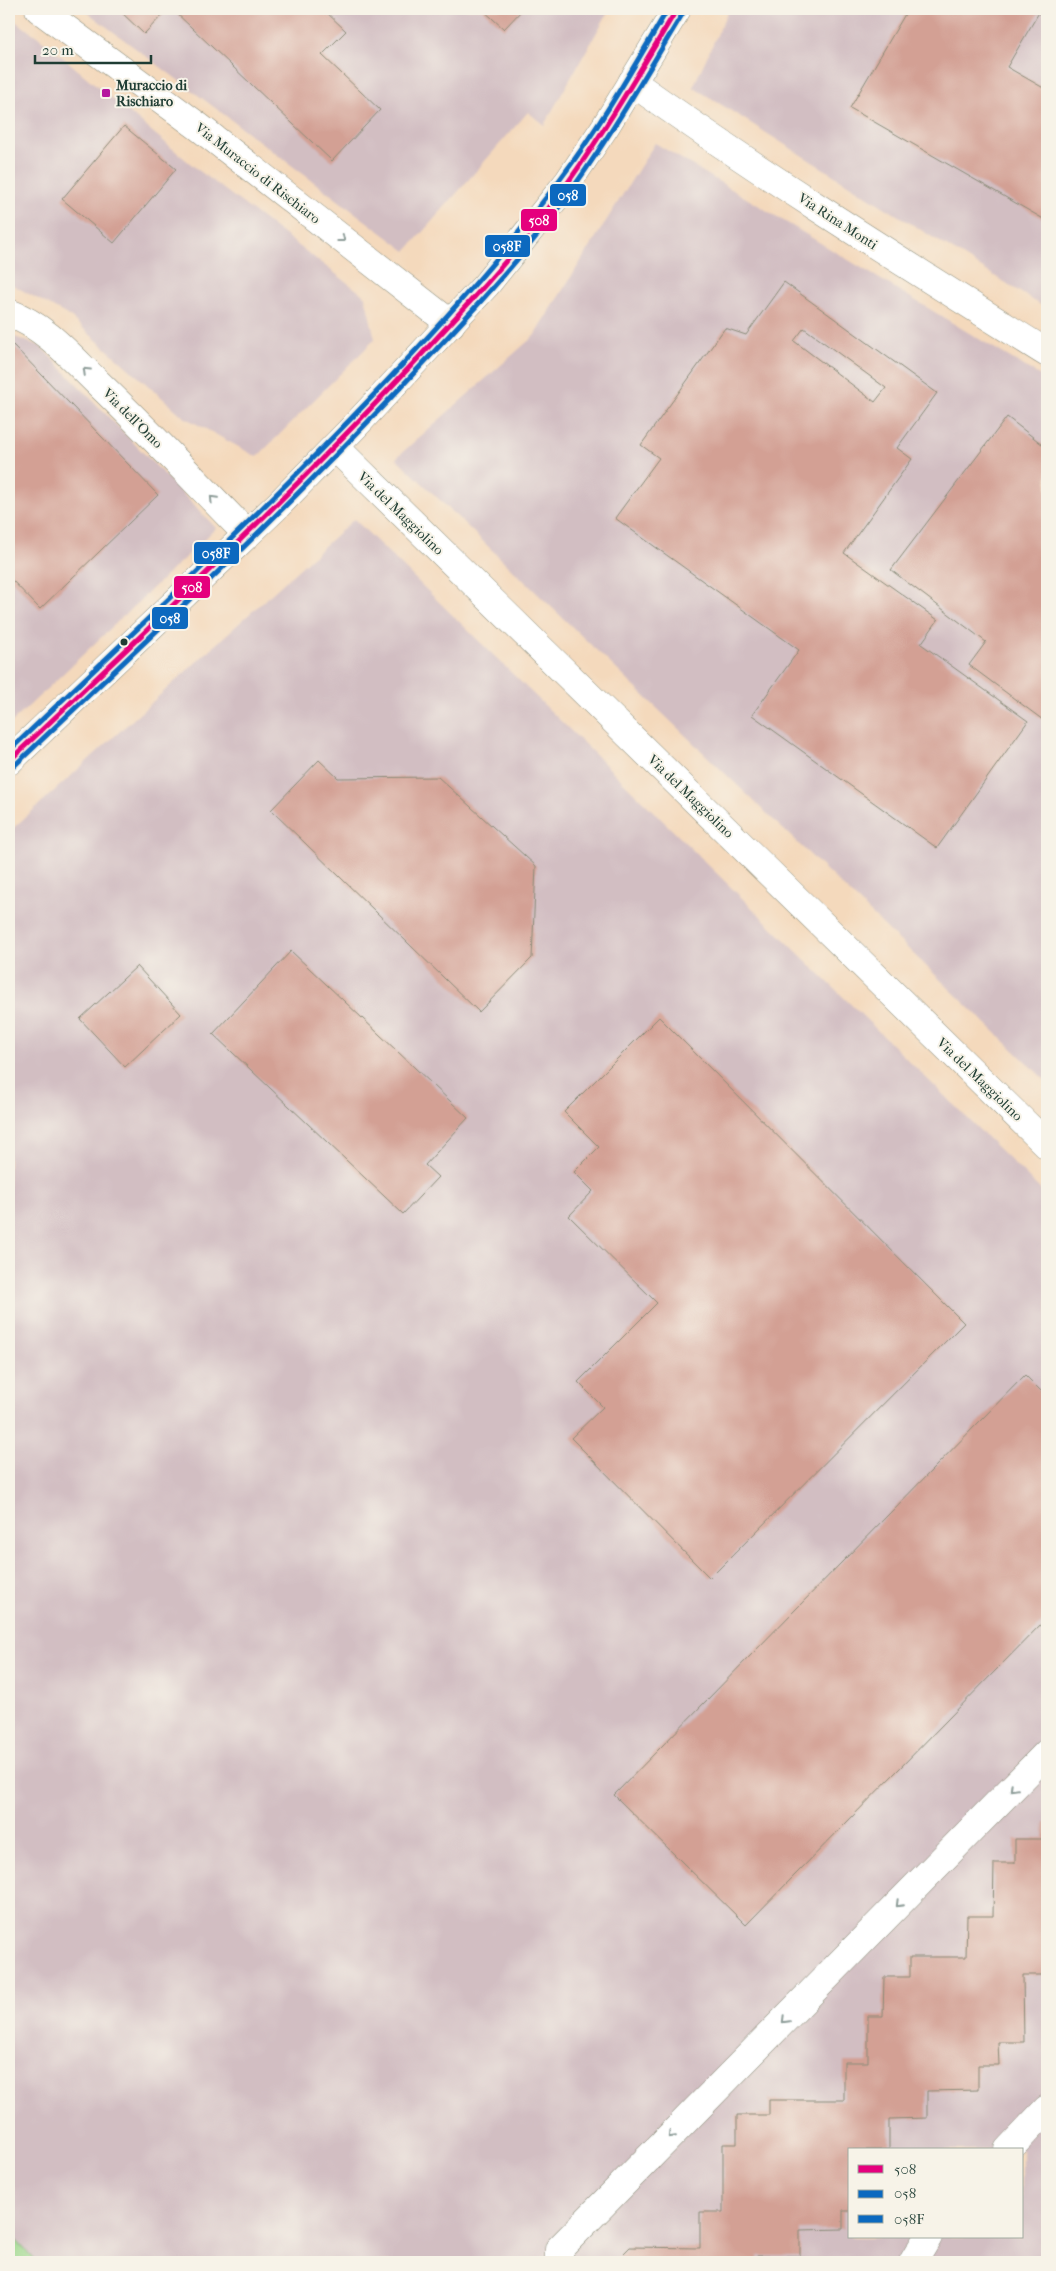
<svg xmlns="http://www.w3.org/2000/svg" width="1056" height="2271" font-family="'IM FELL French Canon',serif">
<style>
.industrial{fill:#d2bec2;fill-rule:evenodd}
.green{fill:#9dd88c;stroke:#5e8a60}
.building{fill:#d3a094;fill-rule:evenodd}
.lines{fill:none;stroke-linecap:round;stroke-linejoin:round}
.minor-casing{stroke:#8a8b78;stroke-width:29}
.major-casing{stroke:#8a8b78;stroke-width:29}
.minor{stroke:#fff;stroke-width:28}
.major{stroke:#fff;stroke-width:28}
.bus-1-casing{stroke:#f7f3e8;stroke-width:9}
.bus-2-casing{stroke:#f7f3e8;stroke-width:9}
.bus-3-casing{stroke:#f7f3e8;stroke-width:9}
.bus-1{stroke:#e5007d;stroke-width:5}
.bus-2{stroke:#0c69bf;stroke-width:5}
.bus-3{stroke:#0c69bf;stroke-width:5}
.oneway{stroke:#8f9e9a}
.poi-dot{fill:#b5179e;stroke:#f7f3e8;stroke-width:2}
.bus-dot{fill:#1f3d34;stroke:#f7f3e8;stroke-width:2}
.labels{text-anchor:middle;stroke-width:4;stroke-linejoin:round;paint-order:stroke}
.poi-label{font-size:14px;font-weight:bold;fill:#1f3d34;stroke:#f7f3e8;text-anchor:start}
.street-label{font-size:14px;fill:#1f3d34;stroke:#f7f3e8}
.line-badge{stroke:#f7f3e8;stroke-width:2}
.badge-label{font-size:14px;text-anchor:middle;font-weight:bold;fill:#fff}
</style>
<rect width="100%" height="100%" fill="#f7f3e8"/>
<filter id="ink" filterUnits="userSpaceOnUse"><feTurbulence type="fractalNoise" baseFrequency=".02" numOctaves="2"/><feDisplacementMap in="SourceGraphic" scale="10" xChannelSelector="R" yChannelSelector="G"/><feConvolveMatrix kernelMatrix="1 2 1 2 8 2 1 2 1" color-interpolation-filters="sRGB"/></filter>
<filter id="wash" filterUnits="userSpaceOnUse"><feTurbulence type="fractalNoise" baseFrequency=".0096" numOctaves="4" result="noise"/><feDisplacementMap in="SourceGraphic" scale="20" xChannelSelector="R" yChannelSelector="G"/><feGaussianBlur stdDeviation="1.12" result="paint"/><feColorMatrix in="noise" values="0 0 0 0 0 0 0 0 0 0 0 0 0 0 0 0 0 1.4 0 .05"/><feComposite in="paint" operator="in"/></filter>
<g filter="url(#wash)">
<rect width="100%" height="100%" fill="#f4d9bc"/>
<path class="industrial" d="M83 9H610L544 125 528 112 406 251Z
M729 9H1047V309L693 87Z
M9 17 37 36 197 169 365 296 375 339 257 457 184 417 69 316 9 283Z
M655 143 1047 380V1082L396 458 534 336Z
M9 335 40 346 216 528 9 725Z
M354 519 1047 1196V2262H37L9 2233V832ZM850 2150H1022V2237H850Z"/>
<path class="green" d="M9 2233 37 2262H9Z"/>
<g id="blocks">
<path class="building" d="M118 9H168L144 34Z
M172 9H323L346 31 322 55 380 110 332 161Z
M482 9H523L504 29Z
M908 9H1041L1007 67 1047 90V221L850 108Z
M124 126 176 169 114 243 62 199Z
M784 282 937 393 897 448 912 459 844 553 938 620 921 644 1028 721 937 848 752 715 799 650 615 518 659 458 641 445 725 328 746 335ZM804 328 886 388 875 402 794 341Z
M13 345 158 495 40 609 9 577V349Z
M1007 417 1047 448V723L969 665 986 642 891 570Z
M319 760 338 778 438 777 536 866 532 958 479 1012 271 810Z
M291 951 468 1118 425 1165 438 1177 403 1214 213 1034Z
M137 966 181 1014 125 1067 80 1019Z
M659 1017 964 1323 710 1578 571 1438 603 1407 578 1382 657 1303 569 1216 593 1191 574 1172 599 1147 564 1112Z
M1025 1375 1047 1397V1618L746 1925 614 1795Z
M1045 1822H1047V1975H1023L1024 2042H998L999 2065H978V2090L927 2091V2118L889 2119V2150H850V2210H843V2229L800 2230V2256H757V2262H615L630 2247 700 2248V2212H723V2144H737V2115H769V2100H844V2062H868V2016H883L884 1977H910V1957H966L967 1916H993L994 1863H1015V1839H1044Z"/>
</g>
</g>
<g filter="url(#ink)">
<use href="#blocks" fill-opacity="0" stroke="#8a8b78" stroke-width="1"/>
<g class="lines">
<defs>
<path id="minor" d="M39 9 199 127 451 324
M632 82C767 178 907 265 1047 353
M9 313C45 326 71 357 98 383 149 432 197 483 247 534
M335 447 1047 1145
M1008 2150 1047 2109
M559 2262V2249L1047 1753
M913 2262 928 2237"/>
<path id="major" d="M9 761 277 506 355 426 486 285 568 182 605 127 677 9"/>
</defs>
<use href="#minor" class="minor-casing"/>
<use href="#major" class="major-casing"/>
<use href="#minor" class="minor"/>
<use href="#major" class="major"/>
<defs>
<path id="bus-1" d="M9 761C144 633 280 506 407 370 464 309 521 248 569 181 608 126 642 67 677 9"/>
<path id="bus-2" d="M14 766C149 638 286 511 413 374 470 314 527 253 575 185 614 130 648 71 683 13"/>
<path id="bus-3" d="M9 751C142 624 277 499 402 365 458 305 512 244 561 178 601 125 634 66 668 9"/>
</defs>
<use href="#bus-1" class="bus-1-casing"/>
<use href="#bus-2" class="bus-2-casing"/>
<use href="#bus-3" class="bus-3-casing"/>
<use href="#bus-1" class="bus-1"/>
<use href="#bus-2" class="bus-2"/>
<use href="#bus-3" class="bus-3"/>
</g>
<defs><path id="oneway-chevron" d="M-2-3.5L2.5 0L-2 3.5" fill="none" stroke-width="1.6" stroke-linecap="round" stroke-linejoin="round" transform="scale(1.25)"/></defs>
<g class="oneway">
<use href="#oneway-chevron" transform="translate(342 239) rotate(38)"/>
<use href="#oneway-chevron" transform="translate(86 371) rotate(-136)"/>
<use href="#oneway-chevron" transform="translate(213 499) rotate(-134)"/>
<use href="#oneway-chevron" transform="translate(1013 1788) rotate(135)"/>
<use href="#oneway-chevron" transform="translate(899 1904) rotate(135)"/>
<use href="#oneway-chevron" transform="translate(785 2020) rotate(135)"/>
<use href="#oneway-chevron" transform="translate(671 2135) rotate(135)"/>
</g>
</g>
<rect class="poi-dot" x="101" y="88" width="10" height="10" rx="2.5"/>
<circle class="bus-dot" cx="124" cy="642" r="4.5"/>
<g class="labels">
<g class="poi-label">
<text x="116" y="90">Muraccio di<tspan x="116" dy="16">Rischiaro</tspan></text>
</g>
<g class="street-label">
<text transform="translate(258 173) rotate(38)" y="5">Via Muraccio di Rischiaro</text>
<text transform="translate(838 221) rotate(33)" y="5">Via Rina Monti</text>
<text transform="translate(133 418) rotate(45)" y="5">Via dell'Omo</text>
<text transform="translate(401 513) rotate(44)" y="5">Via del Maggiolino</text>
<text transform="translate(691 796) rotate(44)" y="5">Via del Maggiolino</text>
<text transform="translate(980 1079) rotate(44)" y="5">Via del Maggiolino</text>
</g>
</g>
<g class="line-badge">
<rect x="549" y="183" width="38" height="24" rx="5" fill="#0c69bf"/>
<rect x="520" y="208" width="38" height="24" rx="5" fill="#e5007d"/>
<rect x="484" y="234" width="47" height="24" rx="5" fill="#0c69bf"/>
<rect x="193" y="541" width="47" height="24" rx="5" fill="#0c69bf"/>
<rect x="173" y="575" width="38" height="24" rx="5" fill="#e5007d"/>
<rect x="151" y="606" width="38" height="24" rx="5" fill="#0c69bf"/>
</g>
<g class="badge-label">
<text x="568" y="200">058</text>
<text x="539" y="225">508</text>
<text x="507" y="251">058F</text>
<text x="216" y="558">058F</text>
<text x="192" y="592">508</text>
<text x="170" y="623">058</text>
</g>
<rect width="1056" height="2271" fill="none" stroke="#f7f3e8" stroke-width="30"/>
<rect x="848" y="2148" width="175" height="90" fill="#f7f3e8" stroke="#a1aaa0"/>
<rect x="858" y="2165" width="25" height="8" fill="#e5007d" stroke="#a1aaa0"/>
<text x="894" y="2174" font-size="15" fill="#1f3d34">508</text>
<rect x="858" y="2190" width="25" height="8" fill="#0c69bf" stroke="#a1aaa0"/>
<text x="894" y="2198" font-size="15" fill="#1f3d34">058</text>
<rect x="858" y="2215" width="25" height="8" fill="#0c69bf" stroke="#a1aaa0"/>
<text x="894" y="2224" font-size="15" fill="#1f3d34">058F</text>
<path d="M35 55v8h116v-8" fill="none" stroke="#1f3d34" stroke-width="2.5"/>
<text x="42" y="55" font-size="15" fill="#1f3d34" stroke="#f7f3e8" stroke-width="4" paint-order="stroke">20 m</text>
</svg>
